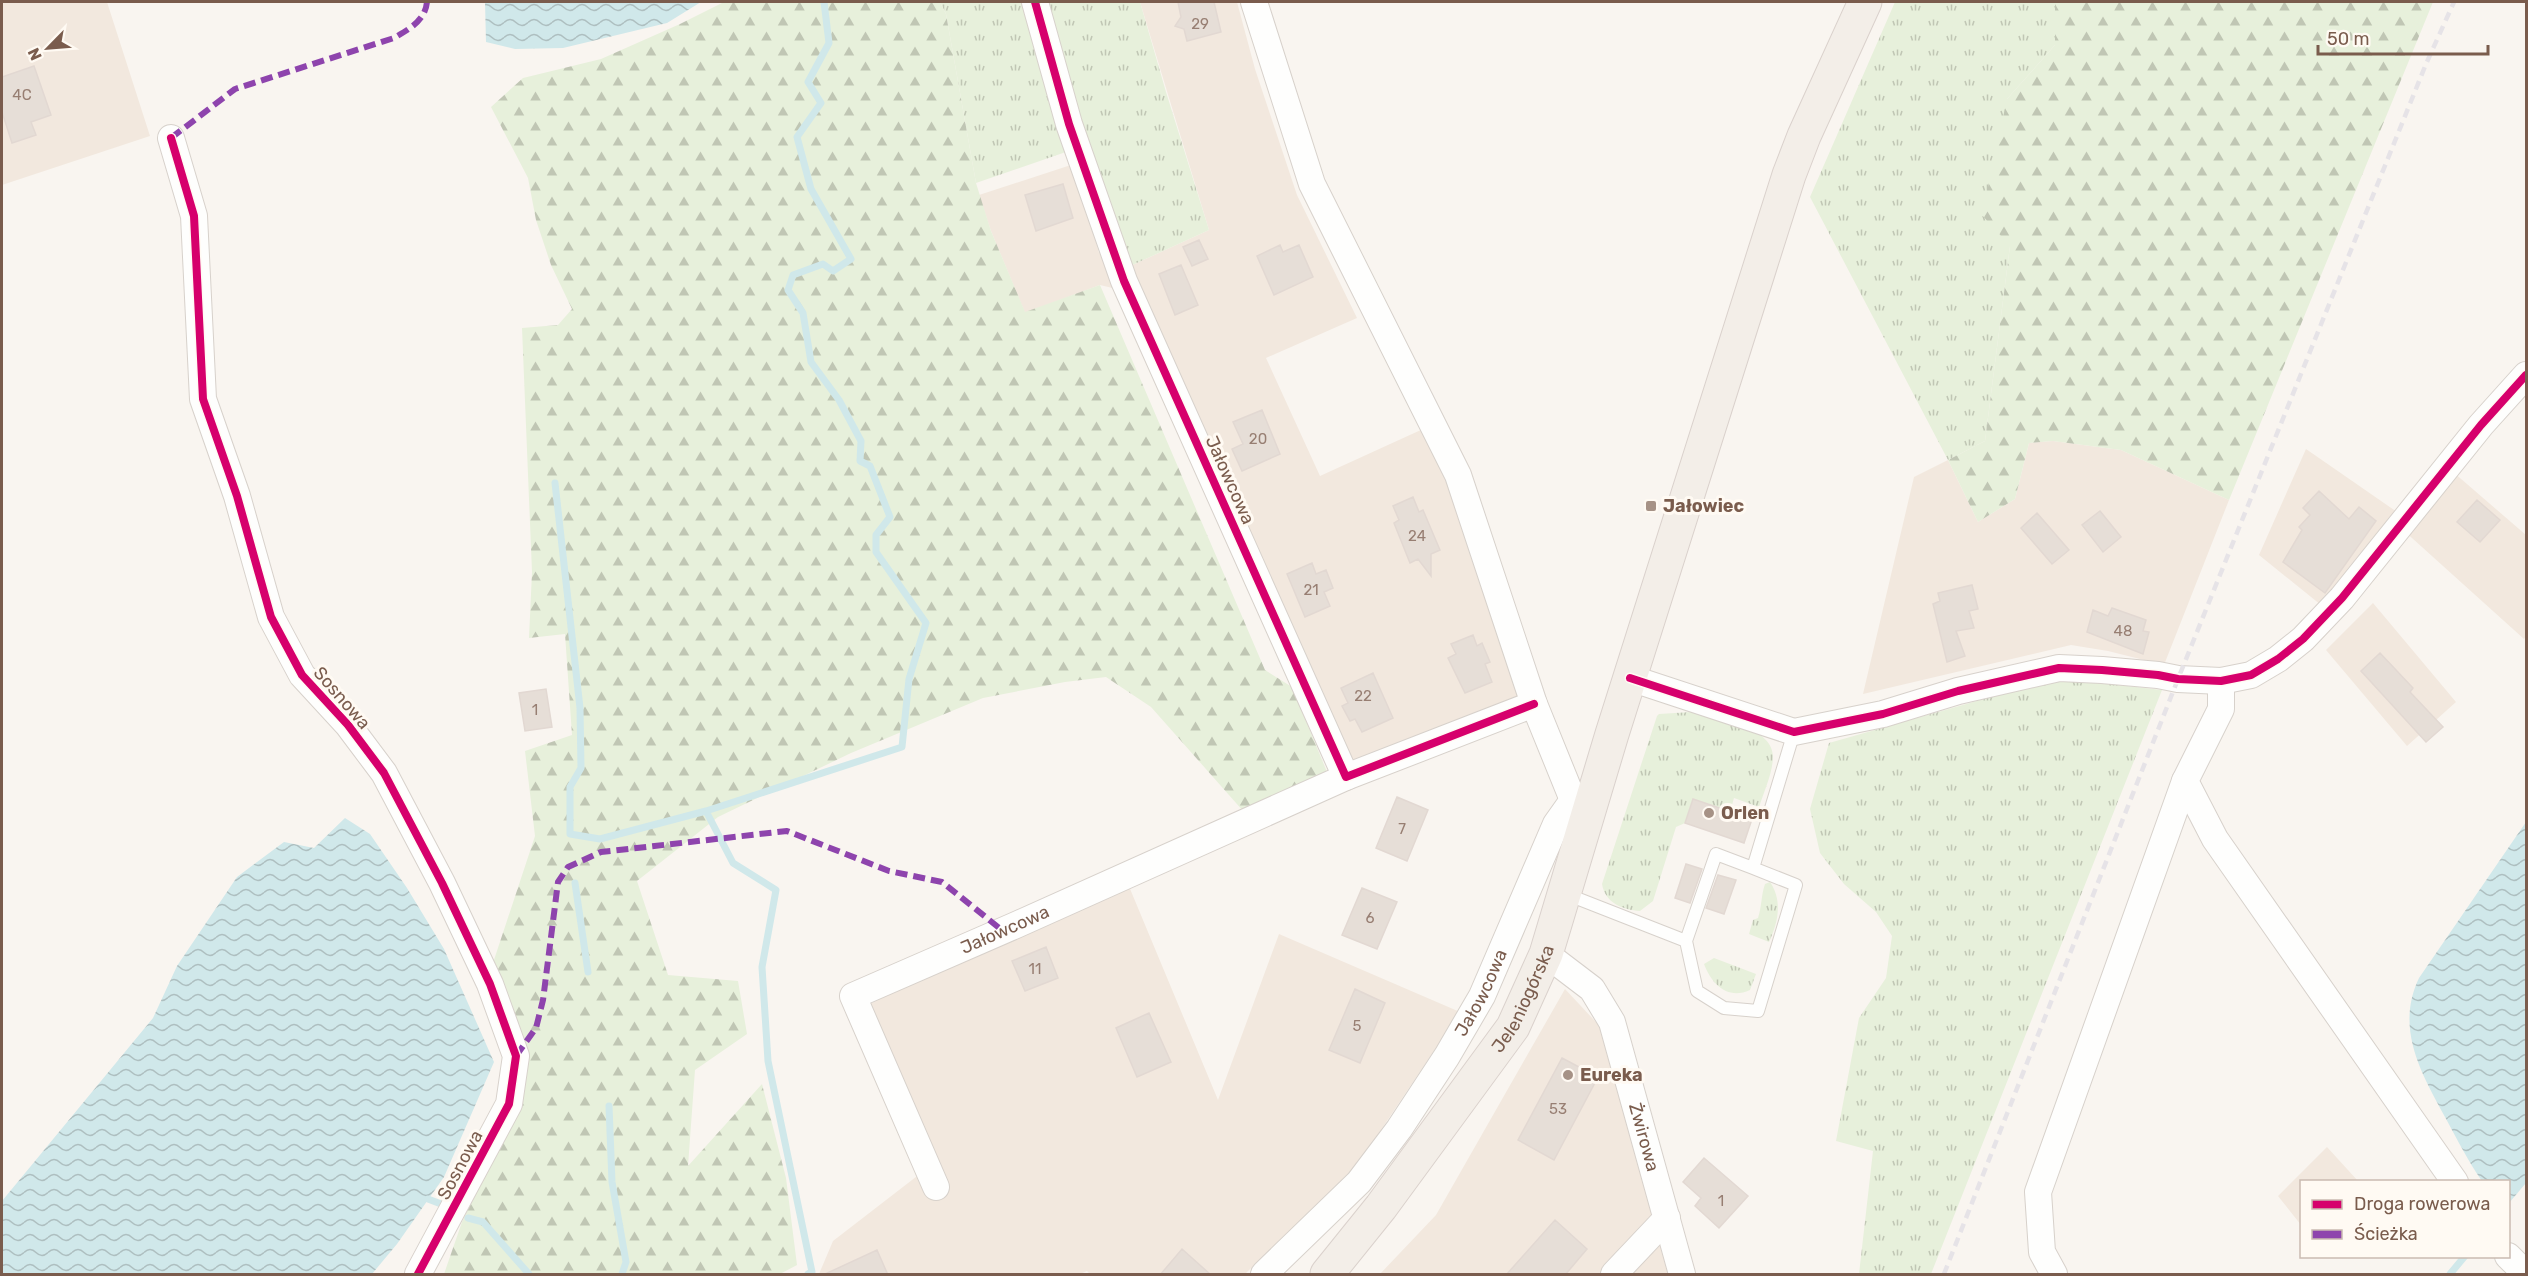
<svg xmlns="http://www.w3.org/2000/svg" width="2528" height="1276" font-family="Rubik,sans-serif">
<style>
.residential{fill:#f2e8de}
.grass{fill:url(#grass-tufts)}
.forest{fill:url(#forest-firs)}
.water{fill:url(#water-waves)}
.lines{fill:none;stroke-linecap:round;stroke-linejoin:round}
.stream{stroke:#d0e8ea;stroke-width:7}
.building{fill:#e6ded7;stroke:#e2d8d2;stroke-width:1.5}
.lane-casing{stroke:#d7d1cb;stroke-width:14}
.street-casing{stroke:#d7d1cb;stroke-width:28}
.primary-casing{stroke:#dad1cc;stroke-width:35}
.lane{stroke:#fefefd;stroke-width:12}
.street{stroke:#fefefd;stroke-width:26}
.primary{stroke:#f3eee8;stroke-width:33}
.rail{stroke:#e6e3e7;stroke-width:4.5;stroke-dasharray:9 6;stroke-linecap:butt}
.quiet{stroke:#8e44ad;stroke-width:6;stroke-dasharray:12 6;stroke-linecap:butt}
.cycleway-casing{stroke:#fffaf3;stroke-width:11}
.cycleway{stroke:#d6006c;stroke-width:8}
.poi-dot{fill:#a69286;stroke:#fffaf3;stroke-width:2}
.labels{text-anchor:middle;stroke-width:6;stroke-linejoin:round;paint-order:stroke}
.number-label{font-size:15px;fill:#977e72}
.street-label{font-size:18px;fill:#7a5c4d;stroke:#fffaf3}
.poi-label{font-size:18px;font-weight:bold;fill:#7a5c4d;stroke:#fffaf3;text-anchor:start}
</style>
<defs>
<pattern id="grass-tufts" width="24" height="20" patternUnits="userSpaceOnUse" patternTransform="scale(1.5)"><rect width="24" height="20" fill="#e7f0db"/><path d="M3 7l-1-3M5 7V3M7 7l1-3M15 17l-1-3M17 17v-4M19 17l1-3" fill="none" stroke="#c0c6b4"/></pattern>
<pattern id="forest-firs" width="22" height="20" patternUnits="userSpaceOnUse" patternTransform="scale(1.5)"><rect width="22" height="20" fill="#e7f0db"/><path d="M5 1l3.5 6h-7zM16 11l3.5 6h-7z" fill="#c0c6b4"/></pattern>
<pattern id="water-waves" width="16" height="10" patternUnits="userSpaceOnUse" patternTransform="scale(1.5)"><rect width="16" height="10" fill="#d0e8ea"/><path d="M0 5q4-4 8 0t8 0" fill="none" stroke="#aebfc0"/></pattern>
</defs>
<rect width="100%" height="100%" fill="#f9f5f0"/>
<path class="residential" d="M2 2H107L150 136 2 185Z
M1140 2H1237L1255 69 1297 195 1357 318 1266 358 1320 476 1423 429 1449 489 1521 696 1348 764 1141 295 1100 285 1025 313 991 231 979 195 1074 164 1099 253 1128 267 1209 230Z
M2053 441 2121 450 2229 500 2164 665 2108 651 2071 645 1863 694 1914 477 1948 460 1978 522 2015 499 2029 443Z
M2306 449 2397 512 2438 459 2526 535V636L2524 639 2392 520 2321 605 2259 555Z
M2373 603 2456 702 2407 746 2326 650Z
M1128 884 1218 1100 1279 934 1460 1012 1358 1164 1245 1274H1090L1087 1271 1080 1274H819L833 1241 934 1163 870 1004 980 945Z
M1565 989 1609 1036 1672 1274H1380L1436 1215Z
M2327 1147 2358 1181 2302 1182 2301 1225 2278 1196Z"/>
<path class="grass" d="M940 2H1140L1166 92 1209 230 1128 267 1089 144 976 183 946 14Z
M1895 2H2055L2056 4 2055 45 2007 99 2010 246 1985 441 1948 460 1810 197Z
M2058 678 2162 690 1931 1274H1859L1873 1151 1836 1141 1859 1018 1886 978 1892 936 1876 912 1844 884 1820 853 1810 809 1829 743Z
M1691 712C1713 718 1773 726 1773 756 1773 772 1764 792 1759 807L1734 798 1730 812 1693 799 1685 823 1676 827 1653 901 1640 911C1623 910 1605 903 1602 884L1657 716 1659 714Z
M1770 882C1783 901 1778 923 1769 942L1749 934 1753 920 1758 918C1762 906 1761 895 1765 884Z
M1714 958 1756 974 1750 990C1728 1000 1712 985 1704 964Z"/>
<path class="forest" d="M724 2H940L946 14 976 183 991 231 1025 312 1100 285 1265 670 1292 687 1327 772 1244 812 1151 707 1106 677 1065 682 983 698 851 753 718 817 637 881 668 975 738 981 747 1034 695 1070 688 1166 762 1084 786 1178 797 1265 780 1274H444L462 1222 517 1105 492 966 535 836 525 751 572 735 565 634 529 638 532 572 522 328 558 325 572 309 551 265 536 220 528 178 491 107 523 78 601 59 680 24Z
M2055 2H2433L2229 500 2121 450 2053 441 2029 443 2015 499 1978 522 1948 460 1985 441 2010 246 1982 215 2007 99 2055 45Z"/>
<path class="water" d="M485 2H701L667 23 563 48 515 49 486 42Z
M345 818 370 834 407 888 444 949 494 1062 444 1177 397 1244 372 1274H2V1201L153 1018 177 966 237 877 284 842 314 848Z
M2526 822V1183L2509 1203 2508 1182 2482 1181C2468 1161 2457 1139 2445 1117 2421 1073 2395 1028 2419 978Z"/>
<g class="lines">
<path class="stream" d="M555 483 580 708 581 768 570 787V834L600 839 706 811
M575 883 588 972
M609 1106 612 1182 626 1262 622 1274
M428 1199 441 1204
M468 1218 483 1222 529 1274
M808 1274 812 1272 768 1061 762 967 776 890 733 863 706 811 902 747 909 679 926 623 876 552V535L890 517 870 466 860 461 861 441 839 400 811 362 803 313 788 290 793 275 823 264 833 271 851 259 811 189 797 137 821 103 808 82 829 43 824 2
M2450 1274 2465 1256"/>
</g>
<path class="building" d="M1178 2H1214L1221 32 1187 41 1184 29 1175 26 1181 17Z
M34 66 51 115 31 122 36 135 12 143 2 112V77Z
M1063 184 1073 218 1036 231 1025 195Z
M1199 240 1208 259 1192 266 1183 247Z
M1280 245 1283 252 1299 245 1313 277 1274 295 1257 256Z
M1181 265 1198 305 1175 315 1159 274Z
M1262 410 1280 454 1242 471 1232 449 1243 444 1233 422Z
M2319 491 2349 519 2359 507 2376 521 2325 593 2283 562 2302 530 2299 527 2310 515 2303 508Z
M1413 497 1419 512 1423 510 1440 550 1431 554V576L1418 559 1410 563 1394 523 1399 520 1393 506Z
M2477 500 2500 520 2480 542 2457 522Z
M2100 511 2121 537 2103 552 2082 525Z
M2037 513 2069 550 2052 564 2021 528Z
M1312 563 1316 574 1326 570 1333 588 1324 592 1330 606 1305 617 1287 574Z
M1972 585 1978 609 1969 611 1974 628 1956 631 1965 656 1947 662 1933 604 1940 601 1938 593Z
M2112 608 2146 620 2143 631 2149 632 2143 654 2087 632 2093 610 2108 616Z
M1473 635 1477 646 1482 643 1490 662 1485 664 1492 682 1465 693 1448 658 1456 654 1451 644Z
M2380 653 2413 688 2410 692 2443 727 2426 742 2361 671Z
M1373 673 1393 718 1362 732 1355 719 1350 721 1342 706 1348 703 1341 688Z
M546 689 552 727 525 731 519 693Z
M1397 797 1428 810 1407 861 1376 848Z
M1693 799 1752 819 1744 843 1685 823Z
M1686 864 1702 869 1690 903 1675 898Z
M1718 875 1736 880 1724 914 1706 908Z
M1362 888 1397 902 1377 949 1342 935Z
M1046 947 1058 978 1025 991 1012 961Z
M1355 989 1385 1003 1360 1063 1329 1050Z
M1149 1013 1171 1062 1137 1077 1116 1028Z
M1562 1058 1598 1077 1554 1160 1518 1140Z
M1704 1158 1748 1196 1719 1228 1695 1206 1701 1198 1683 1182Z
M1555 1220 1587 1249 1565 1275H1506Z
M1182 1249 1211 1275H1160Z
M877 1250 888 1275H823Z"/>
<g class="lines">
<defs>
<path id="lane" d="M1566 894 1686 941 1716 854 1753 868 1794 732
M1686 941 1697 991 1724 1008 1758 1011 1796 885 1753 868"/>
<g id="street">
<path d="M1035 2 1069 124 1124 281 1346 777 1534 704"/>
<path d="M1254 2 1312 184 1458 475 1534 704 1573 800 1588 818"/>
<path d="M171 138 194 216 203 399 237 496 271 617 302 675 348 725 384 773 442 883 490 984 516 1056 509 1104 418 1274"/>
<path d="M1630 678 1794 732 1883 714 1958 691 2059 668 2102 670 2158 675 2178 679 2221 681 2251 675 2278 659 2303 639 2342 598 2481 425 2526 375"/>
<path d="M2221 681V709L2185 781 2215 839 2455 1182"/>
<path id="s1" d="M1546 954 1592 989 1612 1022 1682 1274"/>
<path id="s2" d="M936 1187 853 996 1016 925 1346 777"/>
<path d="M2508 1256 2526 1274"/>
<path id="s3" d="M1264 1274 1359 1182 1399 1129 1447 1056 1482 996 1556 824 1573 800"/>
<path d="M1614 1274 1667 1218"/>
<path d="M2054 1274 2042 1252 2038 1192 2185 781"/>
</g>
<g id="primary">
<path id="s4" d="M1327 1274 1381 1207 1513 1027 1546 954 1612 734 1789 175 1804 136 1865 2"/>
</g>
</defs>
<use href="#lane" class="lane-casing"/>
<use href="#street" class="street-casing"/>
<use href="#primary" class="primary-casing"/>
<use href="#lane" class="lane"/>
<use href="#street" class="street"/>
<use href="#primary" class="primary"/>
<path class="rail" d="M1944 1274 2178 679 2426 64 2454 2"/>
<path class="quiet" d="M171 138 235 89 394 38C409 29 425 21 427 2
M516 1056 536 1028 543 1000 558 882 568 867 601 852 787 831 889 871 942 882 1003 931"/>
<defs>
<path id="cycleway" d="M1035 2 1069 124 1124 281 1346 777 1534 704
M171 138 194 216 203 399 237 496 271 617 302 675 348 725 384 773 442 883 490 984 516 1056 509 1104 418 1274
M1630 678 1794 732 1883 714 1958 691 2059 668 2102 670 2158 675 2178 679 2221 681 2251 675 2278 659 2303 639 2342 598 2481 425 2526 375"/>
</defs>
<use href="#cycleway" class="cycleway-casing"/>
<use href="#cycleway" class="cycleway"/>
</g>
<g class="poi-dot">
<rect x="1645" y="500" width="12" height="12" rx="3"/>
<circle cx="1709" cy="813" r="6"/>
<circle cx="1568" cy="1075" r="6"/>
</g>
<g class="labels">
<g class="number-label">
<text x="1200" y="29">29</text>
<text x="22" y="100">4C</text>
<text x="1258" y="444">20</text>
<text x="1417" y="541">24</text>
<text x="1311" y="595">21</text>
<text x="2123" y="636">48</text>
<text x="1363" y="701">22</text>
<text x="535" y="715">1</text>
<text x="1402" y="834">7</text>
<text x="1370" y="923">6</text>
<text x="1035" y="974">11</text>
<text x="1357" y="1031">5</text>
<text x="1558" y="1114">53</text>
<text x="1721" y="1206">1</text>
</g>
<g class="street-label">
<text transform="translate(1230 480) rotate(66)" y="6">Jałowcowa</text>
<text transform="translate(342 698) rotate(49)" y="6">Sosnowa</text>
<text dy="6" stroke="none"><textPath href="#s2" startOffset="374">Jałowcowa</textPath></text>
<text dy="6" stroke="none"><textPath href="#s3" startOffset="358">Jałowcowa</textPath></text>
<text dy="6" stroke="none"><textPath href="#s4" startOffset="339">Jeleniogórska</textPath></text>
<text dy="6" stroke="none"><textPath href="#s1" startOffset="216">Żwirowa</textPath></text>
<text transform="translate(460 1165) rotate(-62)" y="6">Sosnowa</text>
</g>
<g class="poi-label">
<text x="1663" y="512">Jałowiec</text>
<text x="1721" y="819">Orlen</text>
<text x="1580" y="1081">Eureka</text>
</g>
</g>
<rect width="2528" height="1276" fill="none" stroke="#7a5c4d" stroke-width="6"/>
<rect x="2300" y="1180" width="210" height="78" fill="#fffaf3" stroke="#cabbb1" stroke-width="1.5"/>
<rect x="2312" y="1200" width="30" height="9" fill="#d6006c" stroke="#cabbb1" stroke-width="1.5"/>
<text x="2354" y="1210" font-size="18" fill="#7a5c4d">Droga rowerowa</text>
<rect x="2312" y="1230" width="30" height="9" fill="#8e44ad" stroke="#cabbb1" stroke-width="1.5"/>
<text x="2354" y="1240" font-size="18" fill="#7a5c4d">Ścieżka</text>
<g transform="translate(48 48) rotate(245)" stroke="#fffaf3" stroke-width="4.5" paint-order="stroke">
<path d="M0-4.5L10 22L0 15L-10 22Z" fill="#7a5c4d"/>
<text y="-9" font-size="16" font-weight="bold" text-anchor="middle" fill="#7a5c4d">N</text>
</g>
<path d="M2318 45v9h170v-9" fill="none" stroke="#7a5c4d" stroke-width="3"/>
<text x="2327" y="45" font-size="18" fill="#7a5c4d" stroke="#fffaf3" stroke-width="4.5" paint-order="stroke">50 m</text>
</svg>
